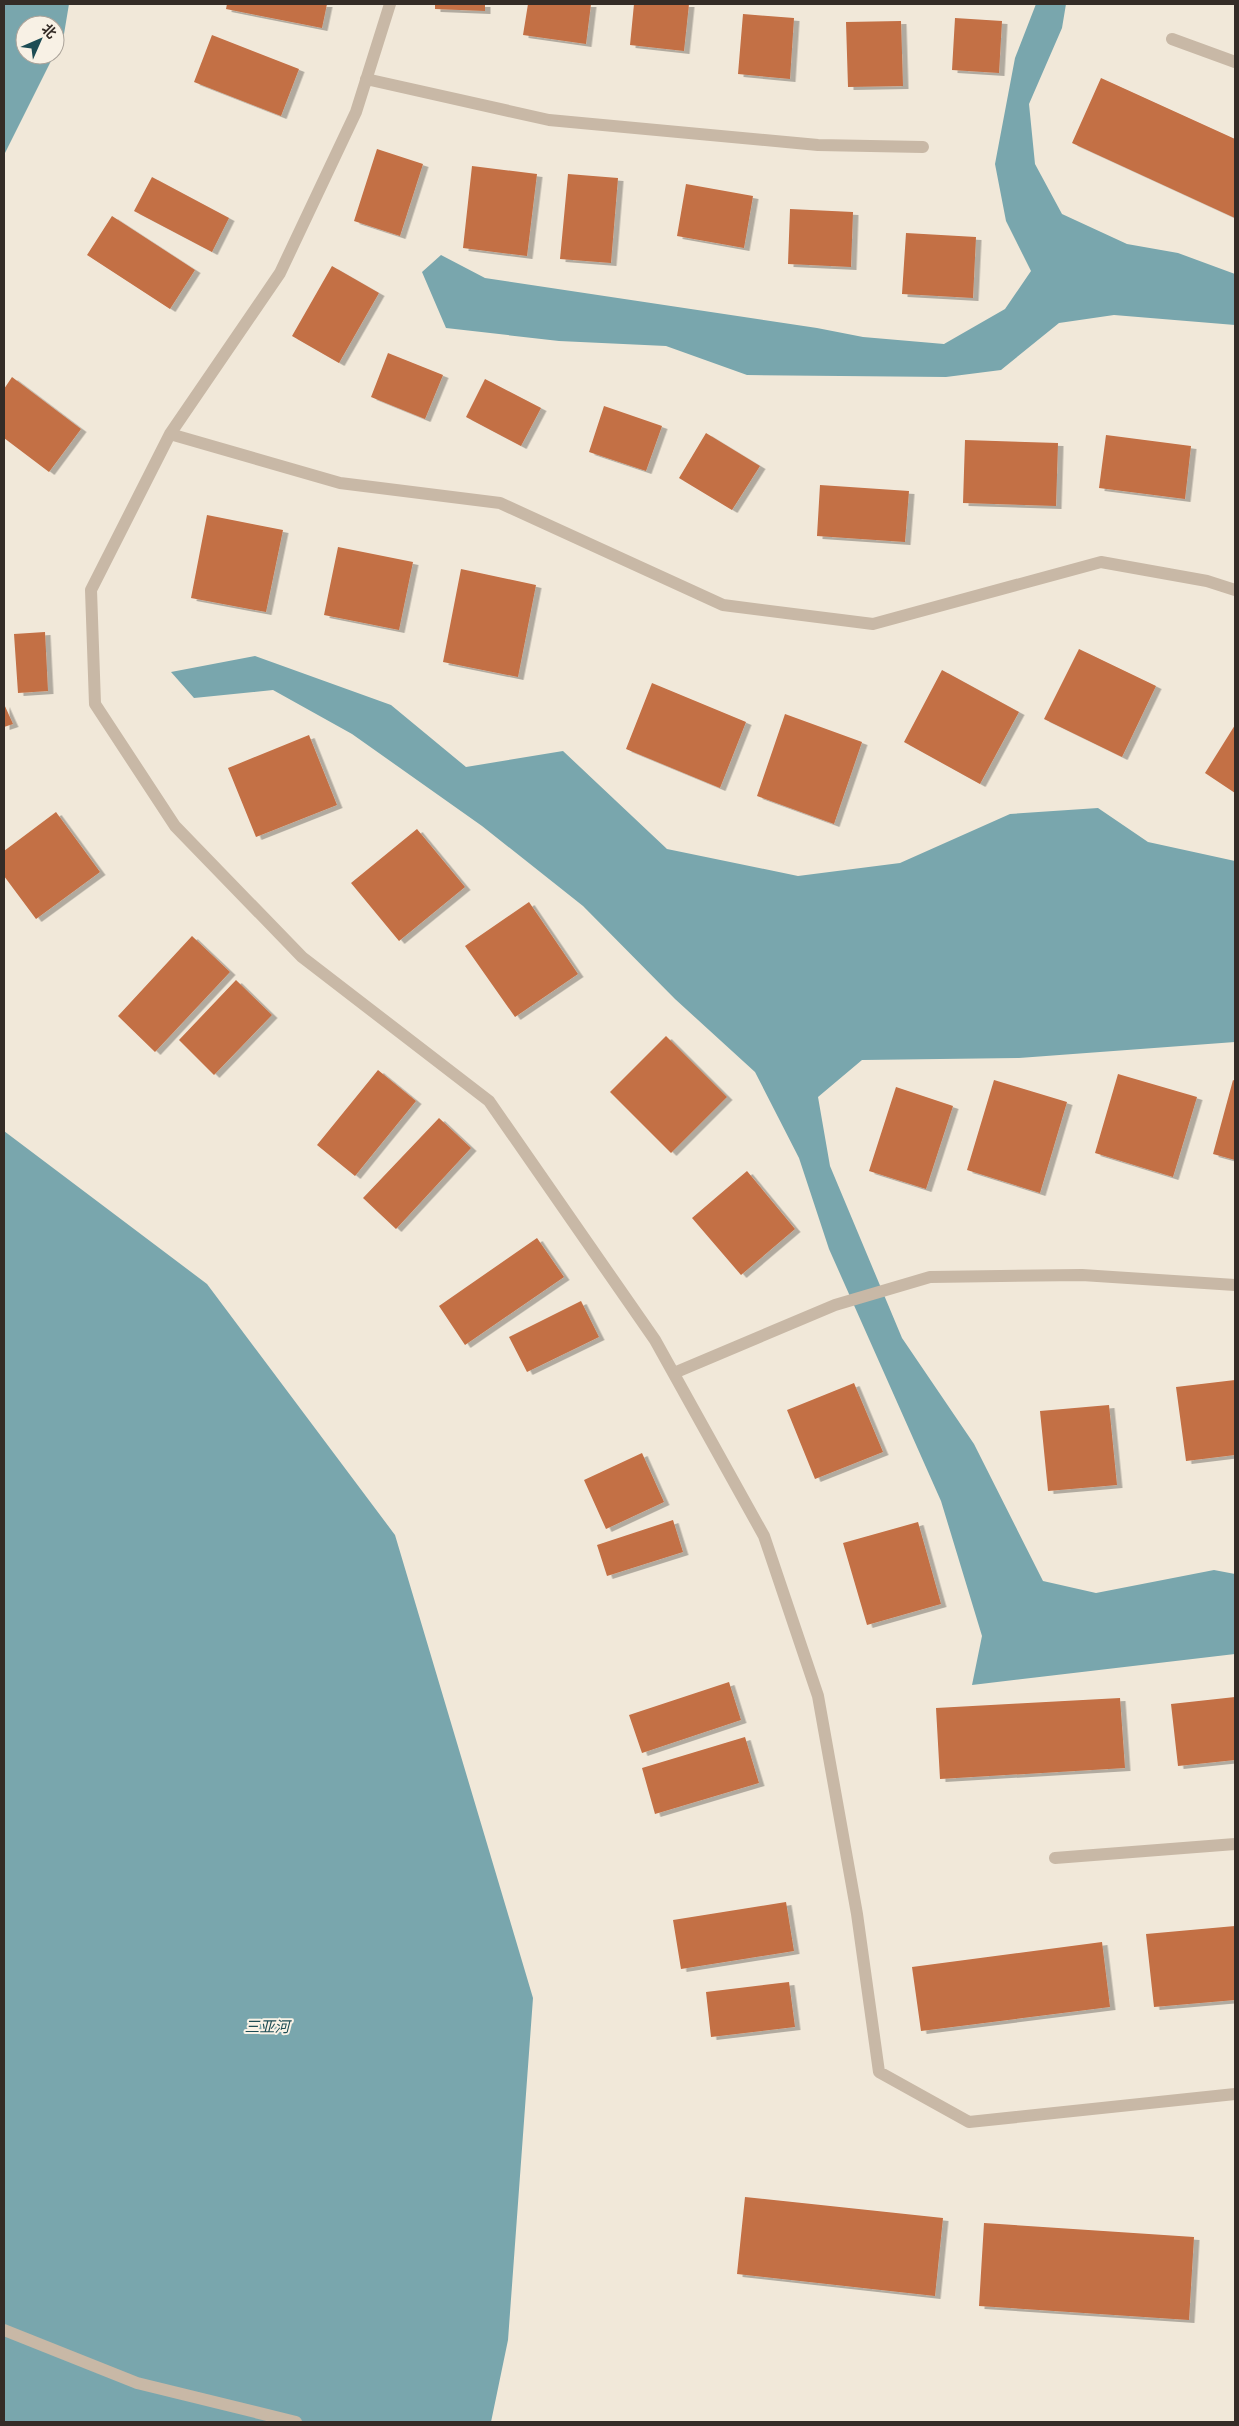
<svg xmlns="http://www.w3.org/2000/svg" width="1239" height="2426" font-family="'DM Sans','Noto Sans SC',sans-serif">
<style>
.water{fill:#79a6ad}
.building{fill:#c36f45;filter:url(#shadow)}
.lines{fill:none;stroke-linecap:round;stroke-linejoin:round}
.service{stroke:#c8b8a6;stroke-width:12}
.tertiary{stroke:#c8b8a6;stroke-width:12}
.labels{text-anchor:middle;stroke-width:4;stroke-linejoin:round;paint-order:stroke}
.water-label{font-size:15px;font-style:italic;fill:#1d4c54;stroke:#f8f1e5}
</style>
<defs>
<filter id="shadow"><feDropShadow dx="5.5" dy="3" stdDeviation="0" flood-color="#0004"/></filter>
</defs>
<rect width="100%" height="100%" fill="#f1e8d9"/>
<path class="water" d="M4 4H69L64 34 55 52V25H25V55H54L4 155Z
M1036 4H1066L1062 28 1029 104 1035 164 1062 214 1127 244 1178 253 1235 274V325L1114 315 1059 323 1001 370 946 377 747 375 666 346 559 341 446 328 422 272 441 255 485 278 817 328 863 337 944 344 1005 309 1031 271 1006 221 995 164 1015 58Z
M255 656 391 705 466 767 563 751 667 849 798 876 900 863 1010 814 1098 808 1148 842 1235 861V1042L1019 1058 862 1060 818 1097 830 1166 902 1338 974 1444 1043 1581 1096 1593 1214 1570 1235 1574V1654L972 1685 982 1636 941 1501 829 1249 799 1158 755 1072 675 999 583 906 482 826 352 734 273 690 194 698 171 672Z
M4 1131 207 1284 395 1535 533 1998 508 2340 491 2422H4Z"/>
<path class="building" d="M227 4H327L322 28 226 9Z
M435 4H485V11L435 9Z
M528 4H591L586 44 523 35Z
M634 4H689L684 51 630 45Z
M743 14 794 18 790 79 738 74Z
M955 18 1002 21 999 73 952 70Z
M901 21 903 86 848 87 846 22Z
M212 35 299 69 281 116 194 82Z
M1101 78 1235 139V218L1072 143Z
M377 149 423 164 400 236 354 221Z
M472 166 537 174 527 256 463 248Z
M568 174 618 178 611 263 560 259Z
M152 177 229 218 212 252 134 211Z
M686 184 753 196 744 248 677 236Z
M790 209 853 212 851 267 788 264Z
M112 216 195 270 170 309 87 255Z
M906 233 976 237 973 298 902 294Z
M332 266 379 293 339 363 292 336Z
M388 353 443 375 425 419 371 397Z
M12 377 81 429 49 472 4 438V389Z
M485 379 541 408 521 446 466 417Z
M604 406 662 426 646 471 589 452Z
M706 433 760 466 732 510 679 478Z
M1106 435 1191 446 1185 499 1099 488Z
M965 440 1058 443 1056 506 963 503Z
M820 485 909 491 905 542 817 536Z
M207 515 283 530 266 612 191 598Z
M338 547 413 562 399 630 324 615Z
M461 569 536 585 518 677 443 662Z
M45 632 48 691 18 693 14 634Z
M1079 649 1156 686 1122 757 1044 719Z
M942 670 1019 712 980 784 904 742Z
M652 683 746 722 720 788 626 749Z
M4 704 13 724 4 727Z
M785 714 862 742 834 824 757 796Z
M1235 725V793L1205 773Z
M309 735 337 805 256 837 228 768Z
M56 812 100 872 36 919 4 876V851Z
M417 829 465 887 399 941 351 883Z
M529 902 578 974 515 1017 465 946Z
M192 936 230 972 155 1052 118 1016Z
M236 980 272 1015 214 1075 179 1040Z
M666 1036 727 1097 671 1153 610 1092Z
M378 1070 416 1101 355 1176 317 1145Z
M1118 1074 1197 1097 1173 1177 1095 1153Z
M994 1080 1067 1102 1040 1193 967 1170Z
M1233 1080 1235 1081V1160L1213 1154Z
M896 1087 953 1106 926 1189 869 1171Z
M439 1118 471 1148 396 1229 363 1198Z
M747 1171 795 1229 741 1275 692 1218Z
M537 1238 564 1277 465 1345 439 1306Z
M581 1301 599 1337 527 1372 509 1337Z
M1235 1380V1455L1186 1461 1176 1387Z
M854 1383 883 1452 815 1479 787 1410Z
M1109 1405 1117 1485 1048 1491 1040 1411Z
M642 1453 664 1502 606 1529 584 1480Z
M673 1520 683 1552 607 1576 597 1545Z
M918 1522 941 1604 867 1625 843 1543Z
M729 1682 741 1720 642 1753 629 1715Z
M1235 1697V1760L1178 1766 1171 1704Z
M1120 1698 1125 1768 940 1779 936 1708Z
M745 1737 759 1783 655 1814 642 1768Z
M786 1902 794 1951 681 1969 673 1920Z
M1235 1926V2000L1154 2007 1146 1934Z
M1102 1942 1110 2007 921 2031 912 1967Z
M789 1982 795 2027 711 2037 706 1992Z
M745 2197 943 2218 935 2296 737 2274Z
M984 2223 1194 2237 1189 2320 979 2306Z"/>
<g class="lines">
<path class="service" d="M390 4 356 112 280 273 170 434 91 590 95 704 175 826 302 957 489 1101 655 1340 764 1536 818 1696 857 1914 879 2072 969 2122 1235 2094
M1172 39 1235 62
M366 79 549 120 818 145 923 147
M170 434 340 483 500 503 723 605 873 624 1101 562 1207 581 1235 590
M674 1373 835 1305 930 1277 1082 1275 1235 1285
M1055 1858 1235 1844"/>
<path class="tertiary" d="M4 2330 137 2383 296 2422"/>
</g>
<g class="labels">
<g class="water-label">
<text x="267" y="2032">三亚河</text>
</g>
</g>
<rect width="1239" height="2426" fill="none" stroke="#342c27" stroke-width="10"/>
<g transform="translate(40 40) rotate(45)"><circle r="24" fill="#f8f1e5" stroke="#aaa299"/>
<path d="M0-4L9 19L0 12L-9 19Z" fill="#1d4c54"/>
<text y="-8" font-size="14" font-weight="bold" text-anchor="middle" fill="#342c27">北</text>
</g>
</svg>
